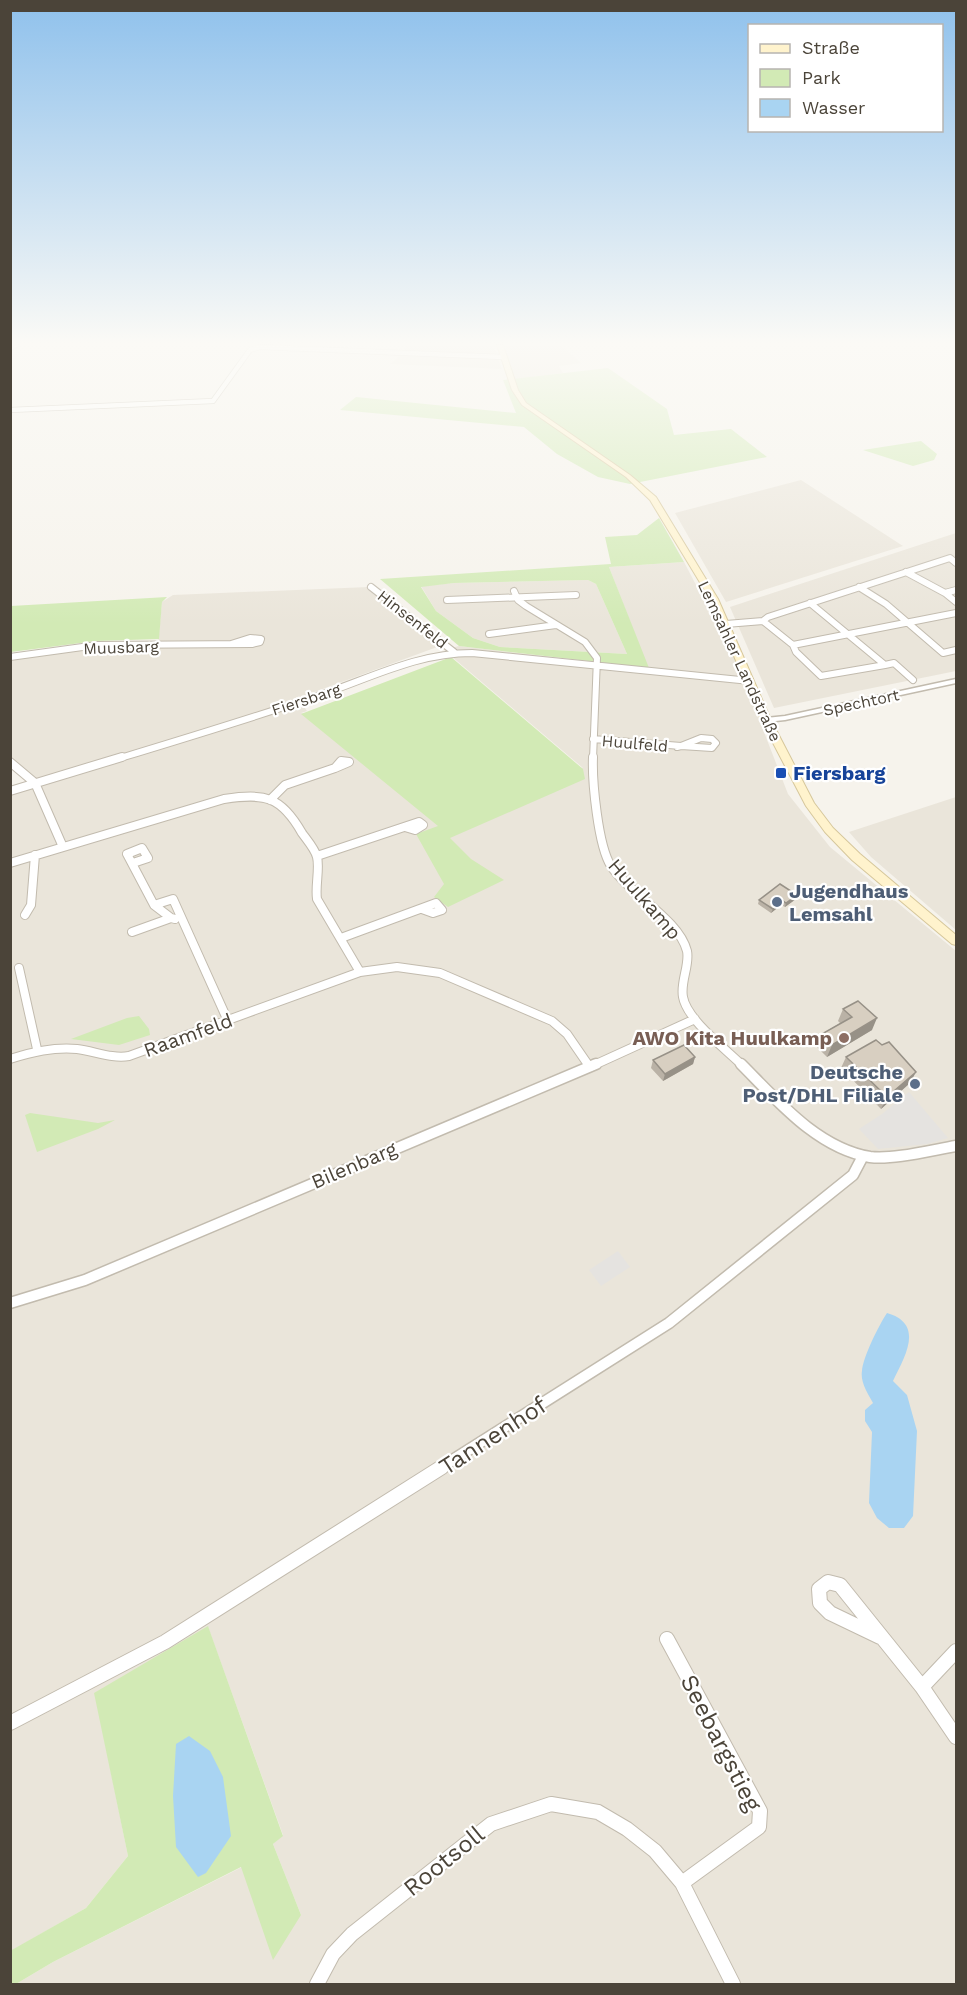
<svg xmlns="http://www.w3.org/2000/svg" width="967" height="1995" font-family="'Work Sans',sans-serif">
<style>
.residential{fill:#eae5da}
.green{fill:#d2eab5;fill-rule:evenodd}
.parking{fill:#e5e3e0}
.water{fill:#a9d4f2}
.lines{fill:none;stroke-linecap:round;stroke-linejoin:round}
.minor-far4-casing{stroke:#c2bbae;stroke-width:6}
.minor-far3-casing{stroke:#c2bbae;stroke-width:8}
.minor-far2-casing{stroke:#c2bbae;stroke-width:10}
.minor-far1-casing{stroke:#c2bbae;stroke-width:13}
.minor-casing{stroke:#c2bbae;stroke-width:16}
.tertiary-casing{stroke:#c2bbae;stroke-width:3}
.secondary-casing{stroke:#d6c79b;stroke-width:2}
.minor-far4{stroke:#fff;stroke-width:4.5}
.minor-far3{stroke:#fff;stroke-width:6}
.minor-far2{stroke:#fff;stroke-width:8}
.minor-far1{stroke:#fff;stroke-width:10}
.minor{stroke:#fff;stroke-width:14}
.tertiary{fill:#fff;fill-rule:evenodd}
.secondary{fill:#fff3cd;fill-rule:evenodd}
.wall{fill:#bab2a6}
.shaded-wall{fill:#979187}
.building{fill:#d8cfc1;stroke:#979187;stroke-width:1.5}
.transit-dot{fill:#1a4fb4;stroke:#fff;stroke-width:2}
.service-dot{fill:#5c6f8a;stroke:#fff;stroke-width:2}
.education-dot{fill:#8d6e63;stroke:#fff;stroke-width:2}
.labels{text-anchor:middle;stroke-width:4.5;stroke-linejoin:round;paint-order:stroke}
.far-street-label{font-size:16px;fill:#4b4439;stroke:#fff}
.transit-label{font-size:20px;font-weight:bold;fill:#164399;stroke:#fff;text-anchor:start}
.service-label{font-size:20px;font-weight:bold;fill:#4e5e75;stroke:#fff;text-anchor:start}
.street-label{font-size:20px;fill:#4b4439;stroke:#fff}
.education-label{font-size:20px;font-weight:bold;fill:#785e54;stroke:#fff;text-anchor:end}
.near-street-label{font-size:24px;fill:#4b4439;stroke:#fff}
</style>
<rect width="100%" height="100%" fill="#f6f3ec"/>
<path class="residential" d="M405 345H494L497 356 404 352Z
M504 345H561L581 363 559 366 563 373 515 379Z
M401 355 498 359 502 369 390 364Z
M801 480 903 546 726 602 675 513Z
M956 533V671L774 708 730 607Z
M684 562 738 665 788 794 830 847 956 951V1984H16L53 1962 242 1867 301 1915 273 1844 283 1835 208 1627 95 1693 128 1856 86 1908 11 1951 10 791 29 784 11 768V657L95 648 158 645 162 602 173 595 369 587 440 646 298 698 307 711 301 713 583 768 444 650 459 646 648 668 609 567Z
M588 580 596 584 627 654 500 647 473 638 436 611 421 586 454 583Z
M956 797V930L871 857 849 832Z"/>
<path class="green" d="M608 368 667 409 674 435 731 429 767 457 630 484 598 477 557 454 524 427 340 410 356 397 516 413 503 380Z
M921 441 937 454 934 460 913 466 863 450Z
M659 518 684 562 609 567 649 668 459 646 380 579 611 564 605 537 637 535ZM588 580 596 584 627 654 500 647 473 638 436 611 421 587 454 583Z
M167 597 162 602 159 639 96 641 11 652V606Z
M451 657 583 769 585 779 450 838 471 859 504 880 448 907 434 897 444 884 416 834 438 826 301 714Z
M139 1016 149 1029 150 1035 119 1045 71 1039 127 1018Z
M30 1113 98 1123 115 1120 98 1129 37 1152 25 1115Z
M208 1626 283 1836 273 1844 301 1915 273 1960 241 1867 53 1962 16 1984H11L10 1951 86 1908 128 1856 94 1693Z"/>
<path class="parking" d="M909 1092 948 1138 927 1144 878 1149 859 1129 882 1114Z
M618 1251 630 1267 601 1286 589 1270Z"/>
<path class="water" d="M887 1313C925 1324 905 1356 893 1381L907 1395 917 1431 913 1516 904 1528H889L877 1518 869 1503 872 1432 865 1421V1410L873 1403C868 1394 860 1382 862 1371 863 1357 879 1325 887 1313Z
M189 1736 210 1751 223 1777 231 1836 206 1873 198 1877 176 1847 173 1796 176 1744Z"/>
<g class="lines">
<defs>
<path id="minor-far4" d="M10 348 16 345
M10 410 213 401 250 350 260 347 503 357"/>
<path id="minor-far3" d="M906 572 945 593 956 590
M371 587 454 652
M859 587 886 604 943 653 956 650
M514 591 518 600 526 606 585 642 597 658 593 759
M945 593 956 602
M447 600 576 595
M763 621 768 617 950 558 956 563
M726 624 763 621 793 645 956 613
M489 634 556 625
M793 645 796 652 821 676 885 665 810 603
M10 657 97 645 252 644 260 642 261 639 250 638 231 644
M885 665 894 663 913 680
M701 738 712 739 716 743 712 748 681 746Z
M593 739 681 746
M677 747 681 746
M117 759C183 739 249 719 314 697 367 680 415 653 472 653L750 681"/>
<path id="minor-far2" d="M593 757C592 781 598 846 611 866 629 894 679 919 687 951 690 965 680 982 683 997 687 1020 726 1049 743 1066
M341 761 349 762 335 768Z
M10 762 35 783 63 847
M10 791 122 757
M270 800 285 785 335 768
M317 856 419 822 423 825 415 830 405 827
M10 863 224 799C265 793 281 796 302 833 307 840 315 849 317 857 320 868 315 886 317 899L360 972
M133 863 148 858 142 848 127 854 154 905 171 918
M154 905 173 899 228 1021
M25 915 31 905 35 855
M132 932 171 918 175 919
M341 938 436 903 442 910 433 913 422 909
M19 968 37 1049
M10 1059C32 1052 53 1047 77 1049 94 1051 112 1059 129 1056L360 972 397 967 440 973 552 1021 567 1034 589 1066
M592 1066 695 1019"/>
<path id="minor-far1" d="M741 1064C777 1100 817 1148 870 1157 893 1160 932 1150 956 1146
M10 1303 85 1280 596 1064
M440 1468 669 1323 853 1175 863 1156"/>
<path id="minor" d="M880 1637 830 1613 820 1603 819 1589 828 1582 840 1585 922 1687 956 1737
M667 1639 760 1811 759 1827 682 1883
M922 1687 956 1651
M10 1723 165 1642 442 1467
M317 1984 333 1954 352 1934 491 1824 551 1804 598 1812 627 1829 655 1851 682 1883 733 1984"/>
<path id="tertiary" d="M956 679V683L785 720 766 722 762 720 766 718 785 716Z"/>
<path id="secondary" d="M497 345H503L518 390 526 403 630 475 656 497 718 599 771 720 814 803 833 828 860 854 956 935V945L952 944 852 860 825 832 806 806 761 720 710 599 650 500 626 477 522 405 512 390Z"/>
</defs>
<use href="#minor-far4" class="minor-far4-casing"/>
<use href="#minor-far3" class="minor-far3-casing"/>
<use href="#minor-far2" class="minor-far2-casing"/>
<use href="#minor-far1" class="minor-far1-casing"/>
<use href="#minor" class="minor-casing"/>
<use href="#tertiary" class="tertiary-casing"/>
<use href="#secondary" class="secondary-casing"/>
<use href="#minor-far4" class="minor-far4"/>
<use href="#minor-far3" class="minor-far3"/>
<use href="#minor-far2" class="minor-far2"/>
<use href="#minor-far1" class="minor-far1"/>
<use href="#minor" class="minor"/>
<use href="#tertiary" class="tertiary"/>
<use href="#secondary" class="secondary"/>
</g>
<path class="wall" d="M797 895 796 899 785 907 781 905 771 913 758 904 759 900Z
M843 1009 872 1030 827 1057 816 1046 820 1035 840 1023 838 1021Z
M695 1057 693 1064 663 1081 651 1068 653 1060Z
M846 1057 910 1083 881 1109 841 1068Z"/>
<path class="shaded-wall" d="M797 895 796 899 785 907 786 903Z
M783 901 781 905 771 913 773 909Z
M877 1018 872 1030 827 1057 832 1045Z
M695 1057 693 1064 663 1081 665 1074Z
M916 1072 910 1083 881 1109 887 1097Z"/>
<path class="building" d="M780 884 797 895 786 903 783 901 773 909 759 900Z
M858 1001 877 1018 832 1045 820 1035 852 1017 843 1009Z
M876 1040 882 1045 889 1042 916 1072 887 1097 846 1057Z
M684 1045 695 1057 665 1074 653 1060Z"/>
<linearGradient id="sky" x2="0" y2="1"><stop stop-color="#8fc1ec"/><stop offset="0.55" stop-color="#fbfaf6"/><stop offset="1" stop-color="#fbfaf6" stop-opacity="0"/></linearGradient>
<rect width="967" height="624" fill="url(#sky)"/>
<rect class="transit-dot" x="775" y="767" width="12" height="12" rx="3"/>
<g class="service-dot">
<circle cx="777" cy="902" r="6"/>
<circle cx="915" cy="1084" r="6"/>
</g>
<circle class="education-dot" cx="844" cy="1038" r="6"/>
<g class="labels">
<g class="far-street-label">
<text transform="translate(413 619) rotate(38)" y="6">Hinsenfeld</text>
<text transform="translate(121 647) rotate(-2)" y="6">Muusbarg</text>
<text transform="translate(740 661) rotate(65)" y="6">Lemsahler Landstraße</text>
<text transform="translate(306 699) rotate(-18)" y="6">Fiersbarg</text>
<text transform="translate(861 702) rotate(-12)" y="6">Spechtort</text>
<text transform="translate(635 743) rotate(5)" y="6">Huulfeld</text>
</g>
<g class="transit-label">
<text x="793" y="780">Fiersbarg</text>
</g>
<g class="service-label">
<text x="789" y="898">Jugendhaus<tspan x="789" dy="23">Lemsahl</tspan></text>
<text x="903" y="1079" text-anchor="end">Deutsche<tspan x="903" dy="23">Post/DHL Filiale</tspan></text>
</g>
<g class="street-label">
<text transform="translate(645 899) rotate(49)" y="7">Huulkamp</text>
<text transform="translate(188 1035) rotate(-20)" y="7">Raamfeld</text>
<text transform="translate(354 1165) rotate(-23)" y="7">Bilenbarg</text>
</g>
<g class="education-label">
<text x="832" y="1045">AWO Kita Huulkamp</text>
</g>
<g class="near-street-label">
<text transform="translate(493 1436) rotate(-33)" y="8">Tannenhof</text>
<text transform="translate(721 1743) rotate(63)" y="8">Seebargstieg</text>
<text transform="translate(444 1861) rotate(-39)" y="8">Rootsoll</text>
</g>
</g>
<rect width="967" height="1995" fill="none" stroke="#4b4439" stroke-width="24"/>
<rect x="748" y="24" width="195" height="108" fill="#ffffff" stroke="#b7b4b0" stroke-width="1.5"/>
<rect x="760" y="44" width="30" height="9" fill="#fff3cd" stroke="#b7b4b0" stroke-width="1.5"/>
<text x="802" y="54" font-size="18" fill="#4b4439">Straße</text>
<rect x="760" y="69" width="30" height="18" fill="#d2eab5" stroke="#b7b4b0" stroke-width="1.5"/>
<text x="802" y="84" font-size="18" fill="#4b4439">Park</text>
<rect x="760" y="99" width="30" height="18" fill="#a9d4f2" stroke="#b7b4b0" stroke-width="1.5"/>
<text x="802" y="114" font-size="18" fill="#4b4439">Wasser</text>
</svg>
